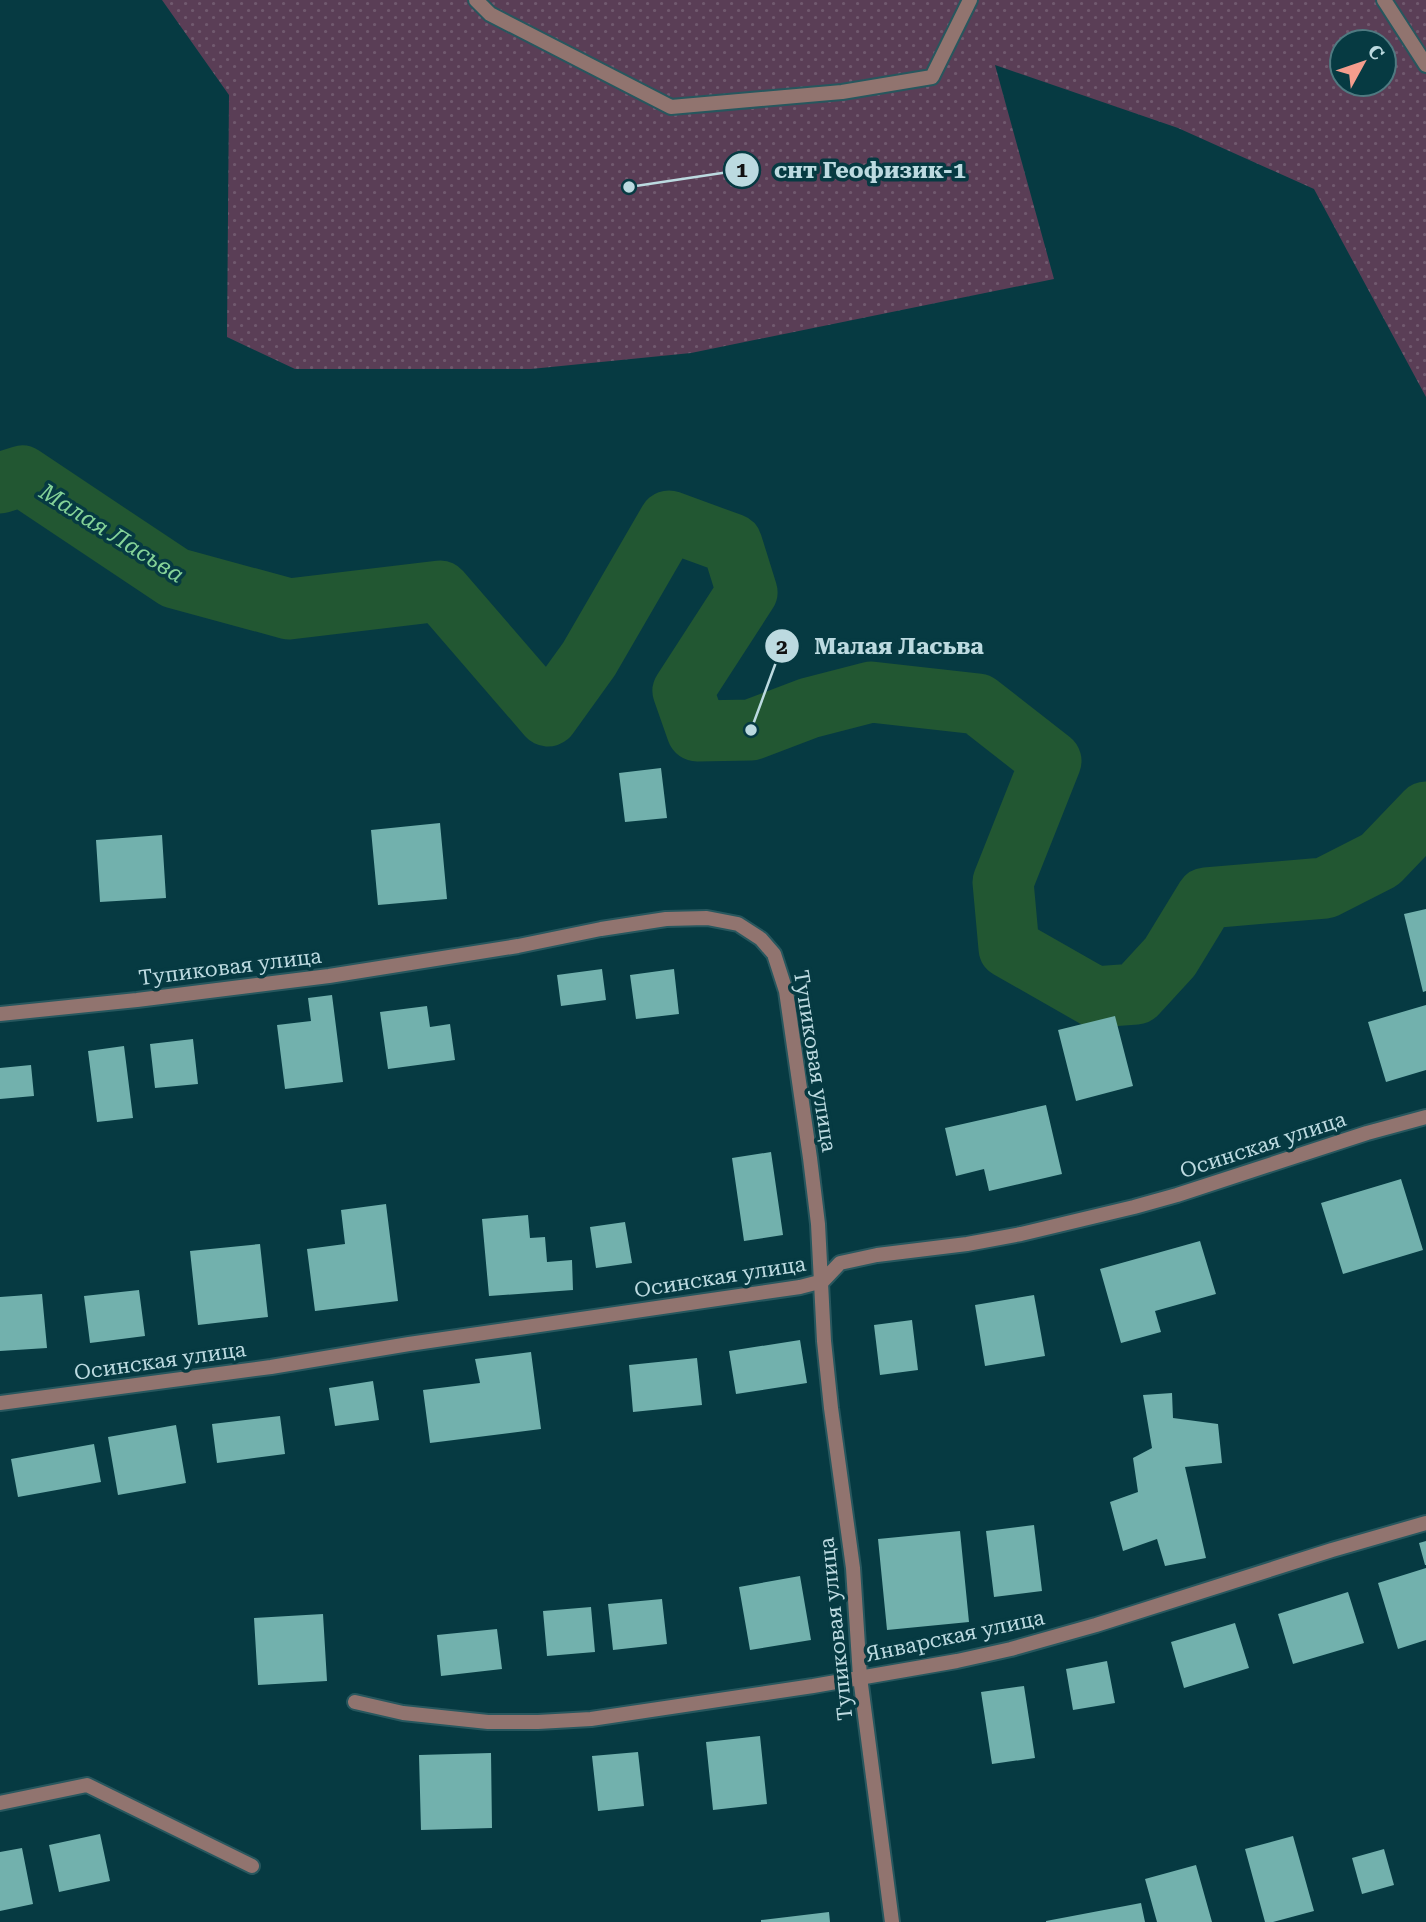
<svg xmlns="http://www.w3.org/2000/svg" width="1426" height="1922" font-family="'Roboto Serif',serif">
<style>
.park{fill:url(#park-dots);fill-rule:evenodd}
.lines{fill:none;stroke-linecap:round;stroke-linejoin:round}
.river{stroke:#225732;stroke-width:61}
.building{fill:#72b1ad}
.service-casing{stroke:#27575e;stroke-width:18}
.minor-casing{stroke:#27575e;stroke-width:18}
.service{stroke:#91746f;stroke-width:14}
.minor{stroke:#91746f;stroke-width:14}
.labels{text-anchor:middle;stroke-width:7;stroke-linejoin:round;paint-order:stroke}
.street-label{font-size:21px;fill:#bcdae0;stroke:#063a42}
.water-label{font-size:23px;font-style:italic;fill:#85d398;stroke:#063a42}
.leader{fill:none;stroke:#bcdae0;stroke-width:2.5}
.callout-dot{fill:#bcdae0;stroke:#063a42;stroke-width:2.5}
.mark-label{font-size:21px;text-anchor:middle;font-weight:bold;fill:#111}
.callout-label{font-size:23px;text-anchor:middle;font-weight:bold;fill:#bcdae0;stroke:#063a42;stroke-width:7;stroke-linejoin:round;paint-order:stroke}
</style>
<defs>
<pattern id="park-dots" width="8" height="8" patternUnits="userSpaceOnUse" patternTransform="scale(1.75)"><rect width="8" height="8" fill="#5a3e56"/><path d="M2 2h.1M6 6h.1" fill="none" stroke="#70596e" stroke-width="1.8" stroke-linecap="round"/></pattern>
</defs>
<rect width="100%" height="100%" fill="#063a42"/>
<path class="park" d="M162 0H1426V397L1314 189 1178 128 995 65 1054 279 691 353 531 369H295L227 337 229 95ZM1342 42H1384V84H1342Z"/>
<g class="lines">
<path class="river" d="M0 483 22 476 175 578 289 609 440 591 548 716 589 659 669 521 732 544 747 592 683 691 697 731 751 730 809 708 871 692 978 704 1051 761 1003 882 1009 948 1095 997 1136 994 1170 957 1206 898 1325 888 1380 860 1426 812"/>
</g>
<path class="building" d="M661 768 667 818 625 822 619 773Z
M440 823 447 899 378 905 371 830Z
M162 835 166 898 100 902 96 840Z
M1426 909V991L1423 992 1404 914Z
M602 969 606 1000 561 1006 557 975Z
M674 969 679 1014 636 1019 630 975Z
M332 995 343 1082 285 1089 277 1025 311 1021 308 998Z
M1426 1005V1070L1386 1082 1368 1022Z
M427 1006 430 1027 450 1024 455 1060 388 1069 380 1012Z
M1115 1016 1133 1086 1076 1101 1058 1030Z
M193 1039 198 1084 155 1088 150 1044Z
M124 1046 133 1118 97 1122 88 1051Z
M31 1065 34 1096 0 1099V1068Z
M1046 1105 1062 1174 989 1191 984 1169 956 1176 945 1128Z
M771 1152 783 1235 744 1241 732 1158Z
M1401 1179 1423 1250 1343 1274 1321 1203Z
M386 1204 398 1301 315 1311 307 1249 345 1244 341 1210Z
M528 1215 530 1238 545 1237 547 1262 572 1260 573 1290 489 1296 482 1219Z
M625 1222 632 1263 596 1268 590 1227Z
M1200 1241 1216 1294 1155 1311 1161 1332 1121 1343 1100 1269Z
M260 1244 268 1317 198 1325 190 1251Z
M139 1290 145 1336 90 1343 84 1296Z
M42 1294 47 1348 0 1351V1297Z
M1034 1295 1045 1356 985 1366 975 1305Z
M912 1320 918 1370 880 1375 874 1325Z
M800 1340 807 1383 736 1394 729 1351Z
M531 1352 541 1429 430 1443 423 1390 480 1383 475 1359Z
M697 1358 702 1405 633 1412 629 1365Z
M373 1381 379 1420 335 1426 329 1388Z
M1172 1393 1173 1418 1218 1424 1222 1463 1185 1467 1206 1558 1165 1566 1157 1539 1123 1551 1110 1502 1138 1492 1133 1458 1152 1448 1143 1395Z
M280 1416 285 1454 217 1463 212 1424Z
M176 1425 186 1483 118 1495 108 1437Z
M94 1444 101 1482 18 1497 11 1459Z
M1034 1525 1042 1591 994 1597 986 1531Z
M960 1531 969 1622 887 1630 878 1539Z
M1426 1541V1565H1425L1419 1543Z
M1426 1568V1640L1398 1649 1378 1583Z
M800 1576 811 1640 750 1650 739 1587Z
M1348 1592 1364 1643 1293 1664 1278 1614Z
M662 1599 667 1644 613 1650 608 1604Z
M591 1607 595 1652 547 1656 543 1611Z
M323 1614 327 1681 258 1685 254 1618Z
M1235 1623 1249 1668 1184 1688 1171 1642Z
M497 1629 502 1669 441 1676 437 1635Z
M1107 1661 1115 1703 1073 1710 1066 1669Z
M1024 1686 1035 1758 992 1764 981 1692Z
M760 1736 767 1804 713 1810 706 1742Z
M638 1752 644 1806 598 1811 592 1756Z
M491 1753 492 1828 421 1830 419 1755Z
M100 1834 110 1881 59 1892 49 1845Z
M1293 1836 1314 1911 1273 1922H1265L1245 1849Z
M22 1848 33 1904 0 1911V1852Z
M1384 1849 1394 1885 1362 1894 1352 1858Z
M1196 1865 1212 1922H1157L1145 1879Z
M1141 1903 1145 1922H1046V1921Z
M829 1912 830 1922H761V1920Z"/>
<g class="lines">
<defs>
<path id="service" d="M476 0 490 14 671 107 842 92 932 77 970 0
M1384 0 1426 65"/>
<path id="minor" d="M0 1014 137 1000 329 976 518 946 601 929 666 919 707 918 738 924 761 939 774 954 786 991 810 1158 818 1224 824 1341 831 1408 853 1568 860 1677 892 1922
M0 1403 271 1367 409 1344 800 1287 823 1281 840 1263 877 1255 967 1244 1021 1234 1134 1207 1177 1195 1367 1133 1426 1117
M355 1702 403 1713 488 1722H538L591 1719 813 1686 957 1661 1011 1649 1096 1625 1332 1550 1426 1523
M0 1803 87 1785 252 1866"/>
</defs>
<use href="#service" class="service-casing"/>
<use href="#minor" class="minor-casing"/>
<use href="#service" class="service"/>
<use href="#minor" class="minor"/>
</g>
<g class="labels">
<g class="street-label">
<text transform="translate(230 967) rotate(-7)" y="7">Тупиковая улица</text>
<text transform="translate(815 1061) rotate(81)" y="7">Тупиковая улица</text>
<text transform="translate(1263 1145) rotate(-18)" y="7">Осинская улица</text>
<text transform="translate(720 1277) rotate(-9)" y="7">Осинская улица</text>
<text transform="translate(160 1361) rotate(-8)" y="7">Осинская улица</text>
<text transform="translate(836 1629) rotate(-96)" y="7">Тупиковая улица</text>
<text transform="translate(955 1636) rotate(-12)" y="7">Январская улица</text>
</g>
<g class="water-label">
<text transform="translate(112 533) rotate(32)" y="8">Малая Ласьва</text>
</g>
</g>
<path class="leader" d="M629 187L742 170M751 730L782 646"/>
<g class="callout-dot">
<circle cx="629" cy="187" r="7"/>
<circle cx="751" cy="730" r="7"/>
<circle cx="742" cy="170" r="18"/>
<circle cx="782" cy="646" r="18"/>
</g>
<g class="mark-label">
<text x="742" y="177">1</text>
<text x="782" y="654">2</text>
</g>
<g class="callout-label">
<text x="870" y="178">снт Геофизик-1</text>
<text x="899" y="654">Малая Ласьва</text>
</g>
<g transform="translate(1363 63) rotate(50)"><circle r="33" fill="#063a42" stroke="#4f7a81" stroke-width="2"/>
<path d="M0-5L12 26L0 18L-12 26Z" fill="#f49d8d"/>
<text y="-10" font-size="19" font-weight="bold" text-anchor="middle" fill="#bcdae0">С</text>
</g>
</svg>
